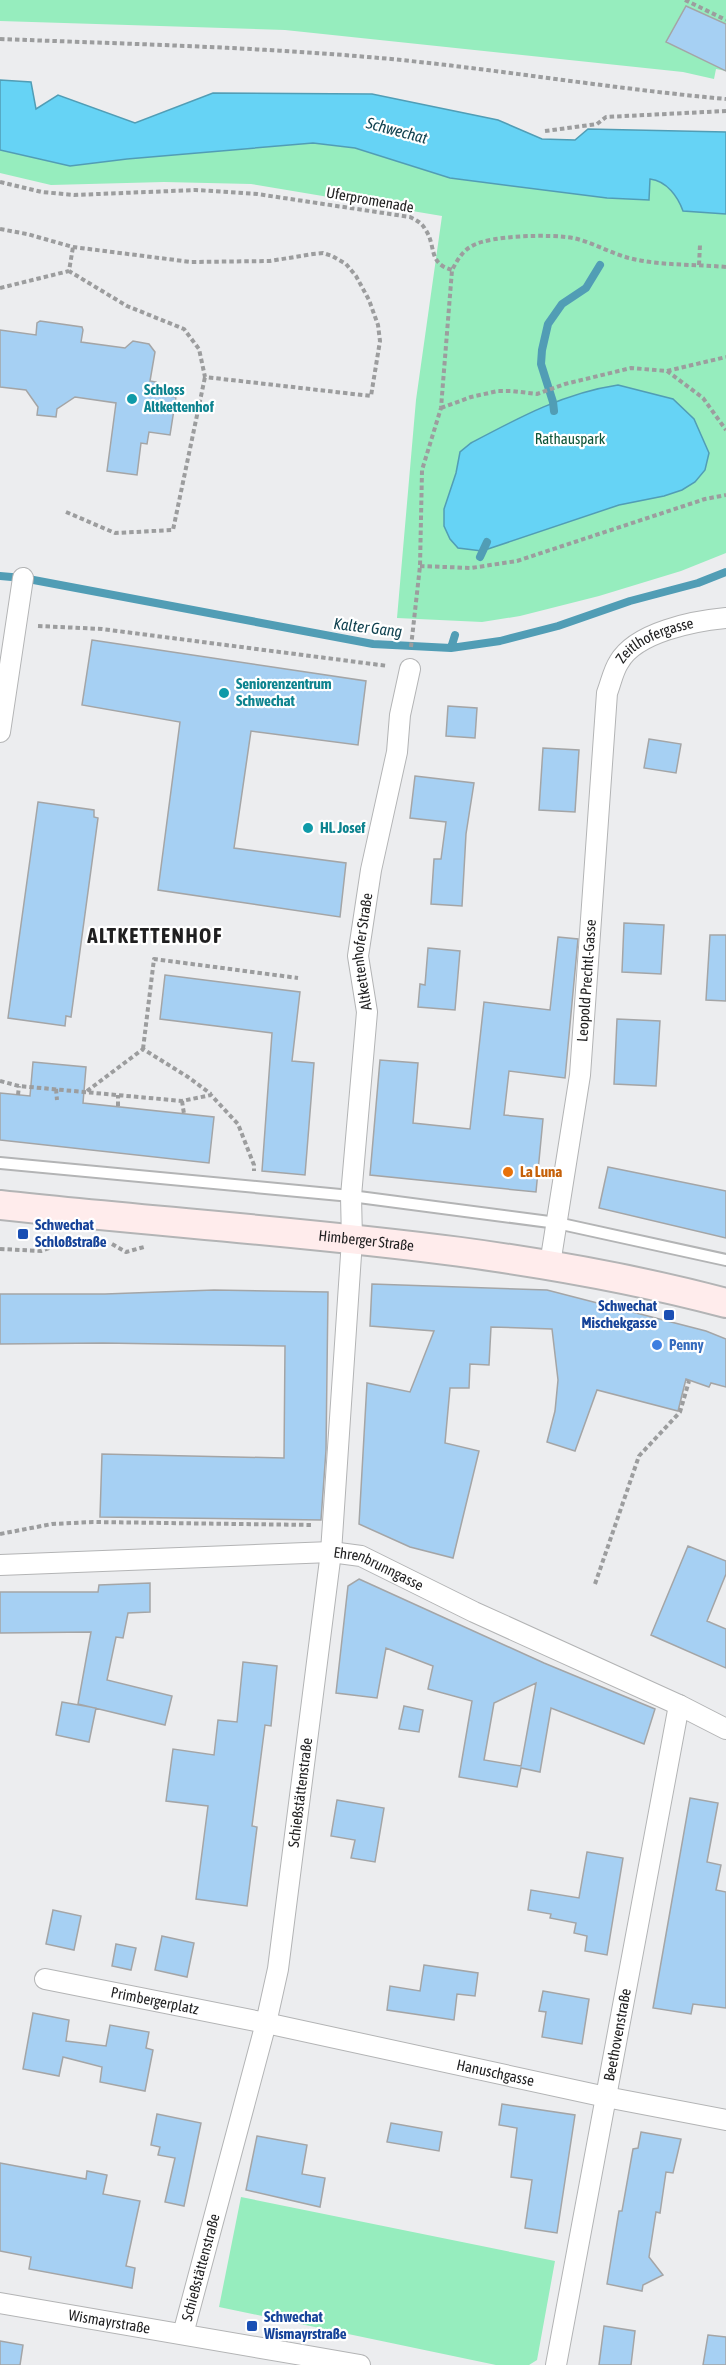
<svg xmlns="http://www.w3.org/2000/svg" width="726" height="2365" font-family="'Asap Condensed',sans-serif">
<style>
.green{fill:#96edbe}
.water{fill:#66d3f5;stroke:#519db5;stroke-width:1.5}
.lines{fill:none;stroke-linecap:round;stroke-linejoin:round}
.stream{stroke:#519db5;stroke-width:8}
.building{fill:#a6d0f3;stroke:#a4a5a6;stroke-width:1.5;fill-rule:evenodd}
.lane-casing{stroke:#b3b4b5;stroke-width:14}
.street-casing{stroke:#b3b4b5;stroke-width:22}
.secondary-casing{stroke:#b3b4b5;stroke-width:32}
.path{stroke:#9c9d9e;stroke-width:4;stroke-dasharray:4.5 3;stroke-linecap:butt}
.lane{stroke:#fff;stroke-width:10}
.street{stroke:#fff;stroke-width:20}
.secondary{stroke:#ffecec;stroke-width:28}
.culture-dot{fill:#0f9aa8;stroke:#fff;stroke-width:2}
.food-dot{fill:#e8710a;stroke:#fff;stroke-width:2}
.transit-dot{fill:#1a4fb4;stroke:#fff;stroke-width:2}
.shop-dot{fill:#3f7fe0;stroke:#fff;stroke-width:2}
.labels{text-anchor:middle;stroke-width:4.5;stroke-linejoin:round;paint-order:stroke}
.street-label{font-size:15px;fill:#1f1f20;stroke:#fff}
.culture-label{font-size:15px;font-weight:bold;fill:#0d838f;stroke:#fff;text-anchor:start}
.park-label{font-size:15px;fill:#0d5537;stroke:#fff}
.food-label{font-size:15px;font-weight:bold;fill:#c56008;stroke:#fff;text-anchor:start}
.transit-label{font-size:15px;font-weight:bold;fill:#164399;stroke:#fff;text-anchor:start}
.shop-label{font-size:15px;font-weight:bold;fill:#366cbe;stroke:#fff;text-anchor:start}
.water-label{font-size:16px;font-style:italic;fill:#114250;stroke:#fff}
.district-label{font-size:21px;font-weight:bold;letter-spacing:1.5px;fill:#1f1f20;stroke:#fff}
</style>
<rect width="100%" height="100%" fill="#ecedef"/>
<path class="green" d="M0 0H726V71L716 69 714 79 683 72 285 30 0 21Z
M313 143 355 148 450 178 607 198 649 200 650 179C667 181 678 196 683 211L726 214V553L681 571 599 596 520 616 482 622 397 618 416 400 442 216 251 184 164 182 51 185 0 173V150L70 166 127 159Z
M241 2197 555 2261 537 2360 529 2365H496L219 2307Z"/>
<path class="water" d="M0 80 31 82 36 109 58 95 135 123 213 93 372 94 498 120 542 139 575 140 588 129 726 132V214L683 211C678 197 667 181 650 179L649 200 607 198 450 178 355 148 313 143 127 159 70 166 0 150Z
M618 385 673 399 694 419 709 453 705 470 695 482 682 490 664 496 619 505 482 551 458 548 450 539 444 526V509L456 473 460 452 471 443C518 418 564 393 618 385Z"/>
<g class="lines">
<path class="stream" d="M554 411 553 402 541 364 542 350 548 324 562 304 586 288 600 265
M480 557 487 542
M0 576 23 578 373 644 451 648 500 641 558 626 630 601 698 583 726 572
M451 648 455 635"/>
</g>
<path class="building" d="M686 6 726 24V71L666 42Z
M40 321 82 327 83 330 81 342 125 348 133 341 149 344 155 352 150 381 156 382 154 394 176 397 170 435 149 432 147 444 141 443 137 475 107 471 116 403 75 397 57 409 56 417 37 415 38 407 26 390 0 387V330L36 335 37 323Z
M92 640 366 681 358 745 251 731 234 848 346 863 340 917 158 890 180 722 82 705Z
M448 706 477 708 475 738 446 736Z
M649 739 681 744 676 773 644 768Z
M543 748 579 750 575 812 539 810Z
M415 776 474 783 466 834 462 906 431 904 434 859H441L446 822 410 818Z
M38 802 94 810V817L98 818 71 1017 66 1016 65 1026 8 1018Z
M624 923 664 925 661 974 622 972Z
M710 935H726V1001L706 1000Z
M558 937 578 939 565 1078 509 1071 504 1115 543 1119 536 1192 370 1175 380 1060 418 1063 413 1123 470 1129 484 1002 550 1010Z
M428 948 460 951 455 1010 418 1007 420 984 425 985Z
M165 975 300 992 292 1061 314 1063 305 1175 262 1171 272 1033 160 1019Z
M617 1019 660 1021 656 1086 614 1084Z
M33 1062 86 1067 83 1103 214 1117 209 1163 0 1140V1093L30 1096Z
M608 1167 726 1191V1238L599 1208Z
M372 1284 547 1290 706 1331 726 1339V1387L711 1383 709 1387 686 1379 678 1411 597 1390 575 1451 547 1442 555 1411 558 1380 552 1329 491 1327 489 1365 470 1364 469 1388H450L445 1443 479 1451 453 1558 410 1547 359 1524 367 1383 410 1392 434 1331 370 1326Z
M214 1290 328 1292 326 1450 321 1520 100 1517 102 1454 284 1458 285 1346 103 1343 0 1344V1294H105Z
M688 1546 726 1561V1574L707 1621 726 1629V1668L651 1635Z
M359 1579 544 1663 655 1709 644 1744 551 1708 540 1772 521 1768 517 1787 459 1777 472 1701 428 1689 433 1666 386 1648 377 1698 336 1693 348 1586ZM536 1683 521 1766 484 1760 494 1703Z
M150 1583V1612L128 1613 123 1638 116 1637 107 1680 172 1696 165 1725 78 1704 91 1632 0 1633V1592H98L99 1585Z
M243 1662 277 1666 271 1726 265 1725 252 1826 257 1827 247 1906 196 1899 208 1806 166 1801 173 1749 214 1755 218 1720 237 1722Z
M62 1702 96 1708 89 1742 56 1735Z
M404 1706 423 1710 419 1732 399 1729Z
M690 1798 718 1803 707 1862 721 1865 716 1890 726 1892V2008L693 2004 691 2014 653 2008Z
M337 1800 384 1808 375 1862 351 1858 355 1840 331 1836Z
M587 1852 623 1858 607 1955 585 1951 587 1936 574 1933 576 1923 550 1918 551 1914 528 1910 531 1890 579 1898Z
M53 1910 81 1916 74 1950 46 1944Z
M162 1936 194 1943 187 1977 155 1970Z
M116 1944 136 1948 131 1970 112 1966Z
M424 1965 478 1973 475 1996 457 1994 454 2020 387 2010 390 1986 420 1991Z
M543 1991 589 1999 582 2044 542 2037 546 2012 539 2011Z
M33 2013 69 2020 66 2041 106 2046 110 2025 149 2032 146 2048 153 2050 145 2091 100 2082 102 2067 63 2057 59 2076 23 2069Z
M502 2104 575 2115 557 2233 525 2228 532 2180 511 2177 517 2128 499 2125Z
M157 2114 201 2123 184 2206 165 2202 175 2158 158 2155 160 2147 151 2145Z
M391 2123 442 2132 439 2151 387 2142Z
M641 2132 681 2139 673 2173 666 2172 660 2213 656 2212 649 2257 663 2275 643 2285 642 2291 607 2284 619 2211H622L633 2149 638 2148Z
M257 2136 307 2145 302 2174 325 2178 320 2207 246 2190Z
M0 2163 86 2179 87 2171 107 2175 103 2194 140 2201 126 2266 135 2268 132 2288 29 2269 31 2257 0 2251Z
M604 2326 635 2331 631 2365H599Z
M708 2335 726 2337V2365H703Z
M0 2341 23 2345 20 2365H0Z"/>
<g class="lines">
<defs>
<path id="lane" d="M0 1163 351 1196 557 1223 726 1260"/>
<g id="street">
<path d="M0 732 23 578"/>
<path id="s1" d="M550 1264 580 1075 607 693C611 683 613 671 619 662 636 632 694 621 726 618"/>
<path id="s2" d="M0 1565 331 1552 361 1556 474 1612 679 1705 726 1729"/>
<path id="s3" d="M45 1979 266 2023 606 2097 726 2120"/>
<path id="s4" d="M0 2303 360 2365"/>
<path id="s5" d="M183 2334 266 2023 278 1969 331 1552 352 1240 351 1196 367 1012 358 956 371 870 397 752 400 715 410 669"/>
<path id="s6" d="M556 2365 679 1705"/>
</g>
<g id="secondary">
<path id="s7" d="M0 1205C243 1232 489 1240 726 1303"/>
</g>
</defs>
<use href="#lane" class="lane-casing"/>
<use href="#street" class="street-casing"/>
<use href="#secondary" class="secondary-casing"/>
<path class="path" d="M685 0 726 20
M0 39C130 44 261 47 391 59 503 70 614 89 726 99
M545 131 597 124 606 117 726 111
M0 182 42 192 74 195 196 190 257 194 410 217C416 220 422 223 425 229 437 246 427 263 452 270
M0 229 27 234 73 247 191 262 270 261 313 254 323 253 332 256 346 264 356 276 369 300 378 325 380 341 371 396 205 377 199 349 184 329 127 306 69 271
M699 265 700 245
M0 288 69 271 73 247
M667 371 726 357
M441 408 471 397 498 391H512L537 394 565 384 631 368 667 371 703 398 726 430
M66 512 115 533 173 530 205 377
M420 566 471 568 517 561 705 499 726 495
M38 626 102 629 388 666
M411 647 420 566 422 470 441 408 452 270C457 261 462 251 472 246 490 235 552 234 573 238 592 242 610 253 629 258 661 266 694 264 726 267
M143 1049 154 959 298 978
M0 1081 19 1086 182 1101 211 1095 238 1124 254 1165V1171
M56 1089 57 1100
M87 1091 143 1049 188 1077 211 1094
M18 1095 19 1086
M182 1101 184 1114
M118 1106V1095
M112 1244 126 1252 144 1247
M0 1249 41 1251 72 1240
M0 1534 52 1524 93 1522 313 1525
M595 1584 639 1456 680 1412 689 1381"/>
<use href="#lane" class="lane"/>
<use href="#street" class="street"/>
<use href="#secondary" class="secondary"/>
</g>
<g class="culture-dot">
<circle cx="132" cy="399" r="6"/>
<circle cx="224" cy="693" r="6"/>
<circle cx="308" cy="828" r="6"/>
</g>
<circle class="food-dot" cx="508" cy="1172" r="6"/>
<g class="transit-dot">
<rect x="17" y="1228" width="12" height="12" rx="3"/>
<rect x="663" y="1309" width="12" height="12" rx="3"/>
<rect x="246" y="2320" width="12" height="12" rx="3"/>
</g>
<circle class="shop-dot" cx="657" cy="1345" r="6"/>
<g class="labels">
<g class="street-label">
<text transform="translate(370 200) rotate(10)" y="5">Uferpromenade</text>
<text dy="5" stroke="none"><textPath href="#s1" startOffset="651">Zeitlhofergasse</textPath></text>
<text dy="5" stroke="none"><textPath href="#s5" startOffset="1400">Altkettenhofer Straße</textPath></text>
<text dy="5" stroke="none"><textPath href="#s1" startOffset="286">Leopold Prechtl-Gasse</textPath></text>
<text dy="5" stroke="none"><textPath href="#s7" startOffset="368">Himberger Straße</textPath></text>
<text dy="5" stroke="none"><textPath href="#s2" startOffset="382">Ehrenbrunngasse</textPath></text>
<text dy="5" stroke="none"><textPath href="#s5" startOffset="555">Schießstättenstraße</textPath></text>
<text dy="5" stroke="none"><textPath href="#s3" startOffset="112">Primbergerplatz</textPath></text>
<text dy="5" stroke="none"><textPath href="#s6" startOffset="336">Beethovenstraße</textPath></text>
<text dy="5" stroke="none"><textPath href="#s3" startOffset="460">Hanuschgasse</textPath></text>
<text dy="5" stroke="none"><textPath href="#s5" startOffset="69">Schießstättenstraße</textPath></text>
<text dy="5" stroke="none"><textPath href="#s4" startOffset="111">Wismayrstraße</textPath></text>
</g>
<g class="culture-label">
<text x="144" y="395">Schloss<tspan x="144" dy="17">Altkettenhof</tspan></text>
<text x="236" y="689">Seniorenzentrum<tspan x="236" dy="17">Schwechat</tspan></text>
<text x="320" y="833">Hl. Josef</text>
</g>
<g class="park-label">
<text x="570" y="444">Rathauspark</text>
</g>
<g class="food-label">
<text x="520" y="1177">La Luna</text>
</g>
<g class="transit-label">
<text x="35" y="1230">Schwechat<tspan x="35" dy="17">Schloßstraße</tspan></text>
<text x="657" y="1311" text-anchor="end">Schwechat<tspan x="657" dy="17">Mischekgasse</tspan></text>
<text x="264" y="2322">Schwechat<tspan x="264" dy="17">Wismayrstraße</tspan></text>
</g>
<g class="shop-label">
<text x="669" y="1350">Penny</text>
</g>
<g class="water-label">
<text transform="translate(397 130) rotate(15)" y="6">Schwechat</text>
<text transform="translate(368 627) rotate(7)" y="6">Kalter Gang</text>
</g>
<g class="district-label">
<text x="155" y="943">ALTKETTENHOF</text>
</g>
</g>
</svg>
